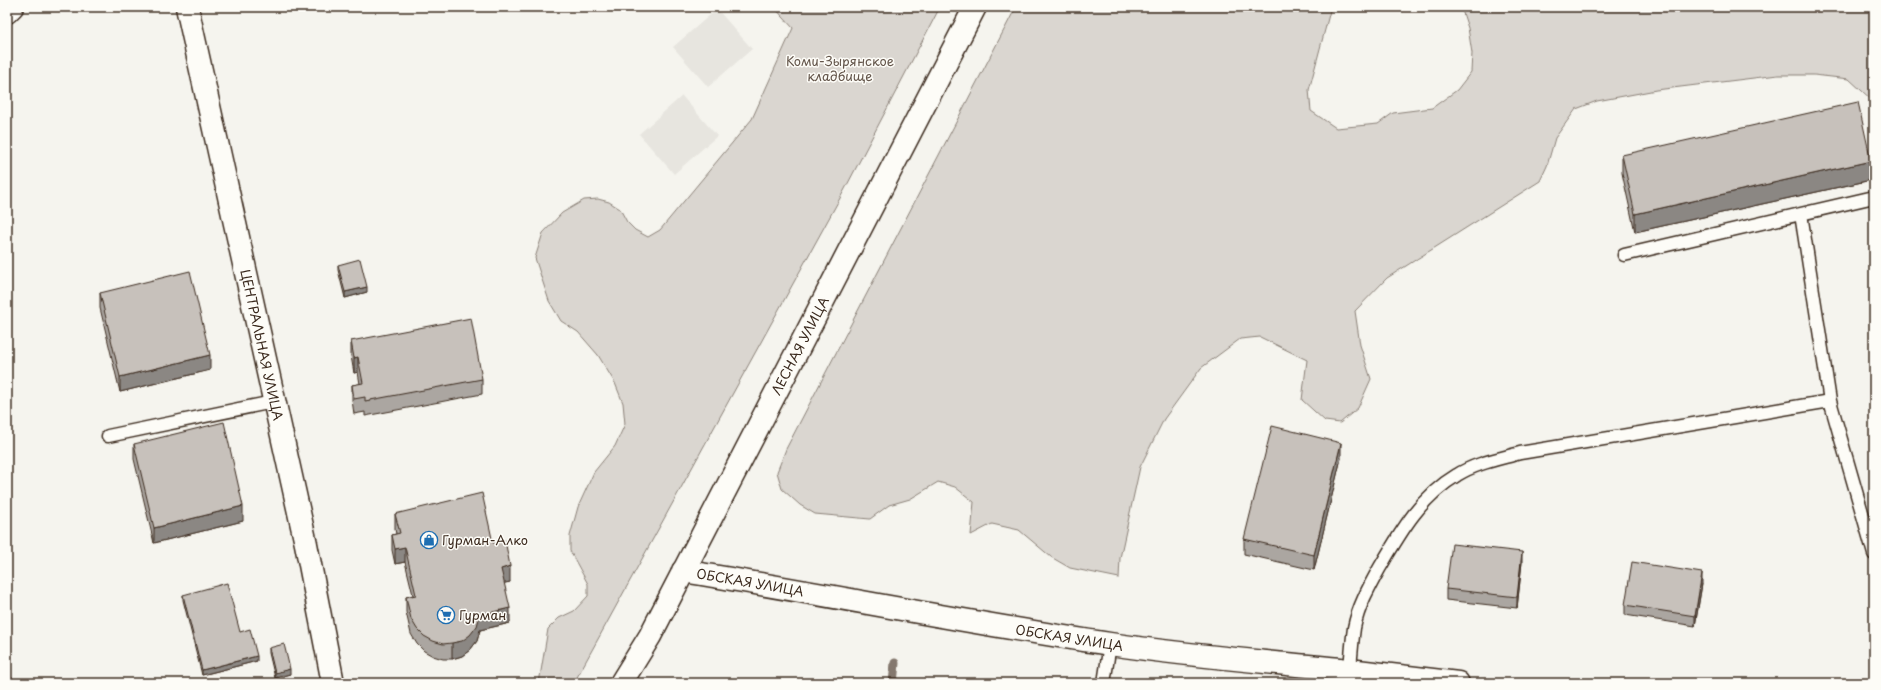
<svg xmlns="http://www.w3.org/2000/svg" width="1881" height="690" font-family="'Playpen Sans',sans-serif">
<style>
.built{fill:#e7e5df}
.green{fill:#dad6d0;stroke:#8a8077}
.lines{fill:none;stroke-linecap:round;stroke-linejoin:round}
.stream{stroke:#84786e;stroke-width:9}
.service-casing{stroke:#3b2a1e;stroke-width:15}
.tertiary-casing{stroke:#3b2a1e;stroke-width:25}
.service{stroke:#fdfcf7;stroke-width:12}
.tertiary{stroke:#fdfcf7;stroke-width:22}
.wall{fill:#aba6a1;stroke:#3b2a1e}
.shaded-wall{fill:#8b8783;stroke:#3b2a1e}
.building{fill:#c7c1bb;stroke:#3b2a1e}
.labels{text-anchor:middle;stroke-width:3;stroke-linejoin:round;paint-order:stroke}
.park-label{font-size:13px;fill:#63554a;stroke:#fdfcf7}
.street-label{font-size:13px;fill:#3b2a1e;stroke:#fdfcf7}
.poi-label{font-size:13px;fill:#3b2a1e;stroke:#fdfcf7;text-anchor:start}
</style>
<rect width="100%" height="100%" fill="#f5f4ee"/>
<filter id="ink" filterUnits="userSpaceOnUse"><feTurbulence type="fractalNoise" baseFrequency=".025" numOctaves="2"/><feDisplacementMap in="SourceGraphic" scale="8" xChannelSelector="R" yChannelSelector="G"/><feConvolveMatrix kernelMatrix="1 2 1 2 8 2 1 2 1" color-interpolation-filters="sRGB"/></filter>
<g filter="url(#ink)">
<path class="built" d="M717 9 752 49 708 87 673 47Z
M682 96 717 136 674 174 639 134Z"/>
<path class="green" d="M774 7H940L845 189 575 681 574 683H539L548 629 559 618 574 611 588 596V584L570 551V536L578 507 594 472 615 446 625 424 623 403 615 383 598 355 578 332 561 321 549 301 535 258 543 233 562 213 584 200 598 199 609 202 620 209 627 222 635 230 648 237 660 230 752 119 793 28Z
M1016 7H1331L1309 90 1311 111 1336 128 1378 124 1393 113 1432 108 1457 90 1471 72 1472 53 1468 28 1461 7H1874V102L1849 79 1814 75H1778L1656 90 1597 101 1576 109 1555 138 1547 166 1540 181 1387 278 1355 311 1360 345 1371 379 1358 408 1340 423 1325 421 1302 400 1307 360 1260 337 1240 339 1201 368 1164 419 1140 467 1120 558 1119 578 1070 568 1051 557 1019 530 992 524 971 535 974 502 955 487 938 482 910 499 889 505 870 519 815 514 800 505 782 489 777 472 786 449Z"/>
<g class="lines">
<path class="stream" d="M893 683 895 663"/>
<defs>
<path id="service" d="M1801 214 1830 401 1874 554
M1624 255 1874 197
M108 436 273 402
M1350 670C1351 656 1352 642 1354 628 1358 607 1369 587 1379 569 1400 533 1420 497 1457 475 1476 463 1499 459 1520 453L1830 401
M1104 683 1110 644"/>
<g id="tertiary">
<path id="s1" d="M187 7 306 544 333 683"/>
<path d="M7 12 12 7"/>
<path id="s2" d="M683 571C826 594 967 623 1110 644 1189 656 1269 662 1349 670 1385 674 1422 679 1458 683"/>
<path id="s3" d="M621 683 650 636 975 7"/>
</g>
</defs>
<use href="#service" class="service-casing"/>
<use href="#tertiary" class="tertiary-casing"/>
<use href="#service" class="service"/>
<use href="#tertiary" class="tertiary"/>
</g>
<path class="wall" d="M1622 155 1871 180 1635 232 1622 173Z
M338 265 367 292 345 298 338 270Z
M100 293 210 370 120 392 100 308Z
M351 341 482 379V394L365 416V412L354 414 352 400V385L360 384 358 372 354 373 351 356Z
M134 444 243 521 154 543 134 459Z
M1341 458 1314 570 1244 554V539Z
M395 514 493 543 510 582 504 583 510 623 480 630 477 641 470 650 462 656 452 659H443L433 656 424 651 417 644 411 634 406 612V597L413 595 405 562 395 564 392 550V535L396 534 395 529Z
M1522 562 1517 608 1446 600V589Z
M1702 584 1695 626 1625 615V605Z
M183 595 240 632 257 661 202 675 183 600Z
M269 648 290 674 275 678 269 653Z"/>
<path class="shaded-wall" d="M1871 161V180L1635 232V214Z
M367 287V292L345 298V292Z
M210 355V370L120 392V377Z
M358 357V372L354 373V358Z
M1341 443V458L1314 570V555Z
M243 506V521L154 543V528Z
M405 547V562L395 564V549Z
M1522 552V562L1517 608V597Z
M510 566V582L501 584V569Z
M1702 573V584L1695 626V616Z
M510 608V623L480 630 477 641 470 650 462 656 452 659V643L480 615Z
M257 656V661L202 675V670Z
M290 669V674L275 678V673Z"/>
<path class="building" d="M1858 102 1871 161 1635 214 1622 155Z
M360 259 367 287 345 292 338 265Z
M190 271 210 355 120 377 100 293Z
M471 318 482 379 365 401V397L354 399 352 385 363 383 358 357 354 358 351 341Z
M224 422 243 506 154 528 134 444Z
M1272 426 1341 443 1314 555 1244 539Z
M482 493 493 543 505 540 510 566 501 569 510 608 480 615 477 626 470 635 462 641 452 643 443 644 433 641 424 636 417 629 411 619 406 597 416 595 405 547 395 549 392 535 400 533 395 514Z
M1452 544 1522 552 1517 597 1446 589Z
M1632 562 1702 573 1695 616 1625 605Z
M227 583 240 632 250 629 257 656 202 670 183 595Z
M284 644 290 669 275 673 269 648Z"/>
</g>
<defs>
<symbol id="shop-ring" viewBox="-11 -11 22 22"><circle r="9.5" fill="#fdfcf7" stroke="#1f6fb2" stroke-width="1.5"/><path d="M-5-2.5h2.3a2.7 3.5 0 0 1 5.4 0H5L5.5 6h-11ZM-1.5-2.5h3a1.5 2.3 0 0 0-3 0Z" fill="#1f6fb2"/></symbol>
<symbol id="supermarket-ring" viewBox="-11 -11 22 22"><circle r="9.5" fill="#fdfcf7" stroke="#1f6fb2" stroke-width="1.5"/><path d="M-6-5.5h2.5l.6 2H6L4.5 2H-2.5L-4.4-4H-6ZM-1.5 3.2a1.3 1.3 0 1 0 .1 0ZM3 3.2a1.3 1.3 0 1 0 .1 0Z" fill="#1f6fb2"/></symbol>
</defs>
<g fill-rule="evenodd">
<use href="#shop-ring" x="419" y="530" width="20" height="20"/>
<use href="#supermarket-ring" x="436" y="605" width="20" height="20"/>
</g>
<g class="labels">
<g class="park-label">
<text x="840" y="66">Коми-Зырянское<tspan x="840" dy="15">кладбище</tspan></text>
</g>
<g class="street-label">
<text dy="5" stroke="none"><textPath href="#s1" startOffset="346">ЦЕНТРАЛЬНАЯ УЛИЦА</textPath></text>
<text dy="5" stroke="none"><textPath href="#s3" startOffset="382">ЛЕСНАЯ УЛИЦА</textPath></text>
<text dy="5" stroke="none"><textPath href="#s2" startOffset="68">ОБСКАЯ УЛИЦА</textPath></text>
<text dy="5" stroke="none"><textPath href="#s2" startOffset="392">ОБСКАЯ УЛИЦА</textPath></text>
</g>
<g class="poi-label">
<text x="442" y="545">Гурман-Алко</text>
<text x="459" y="620">Гурман</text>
</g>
</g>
<rect width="1881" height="690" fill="none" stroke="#fdfcf7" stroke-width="24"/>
<rect x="12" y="12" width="1857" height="666" fill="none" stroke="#3b2a1e" stroke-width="1.5" filter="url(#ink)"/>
</svg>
